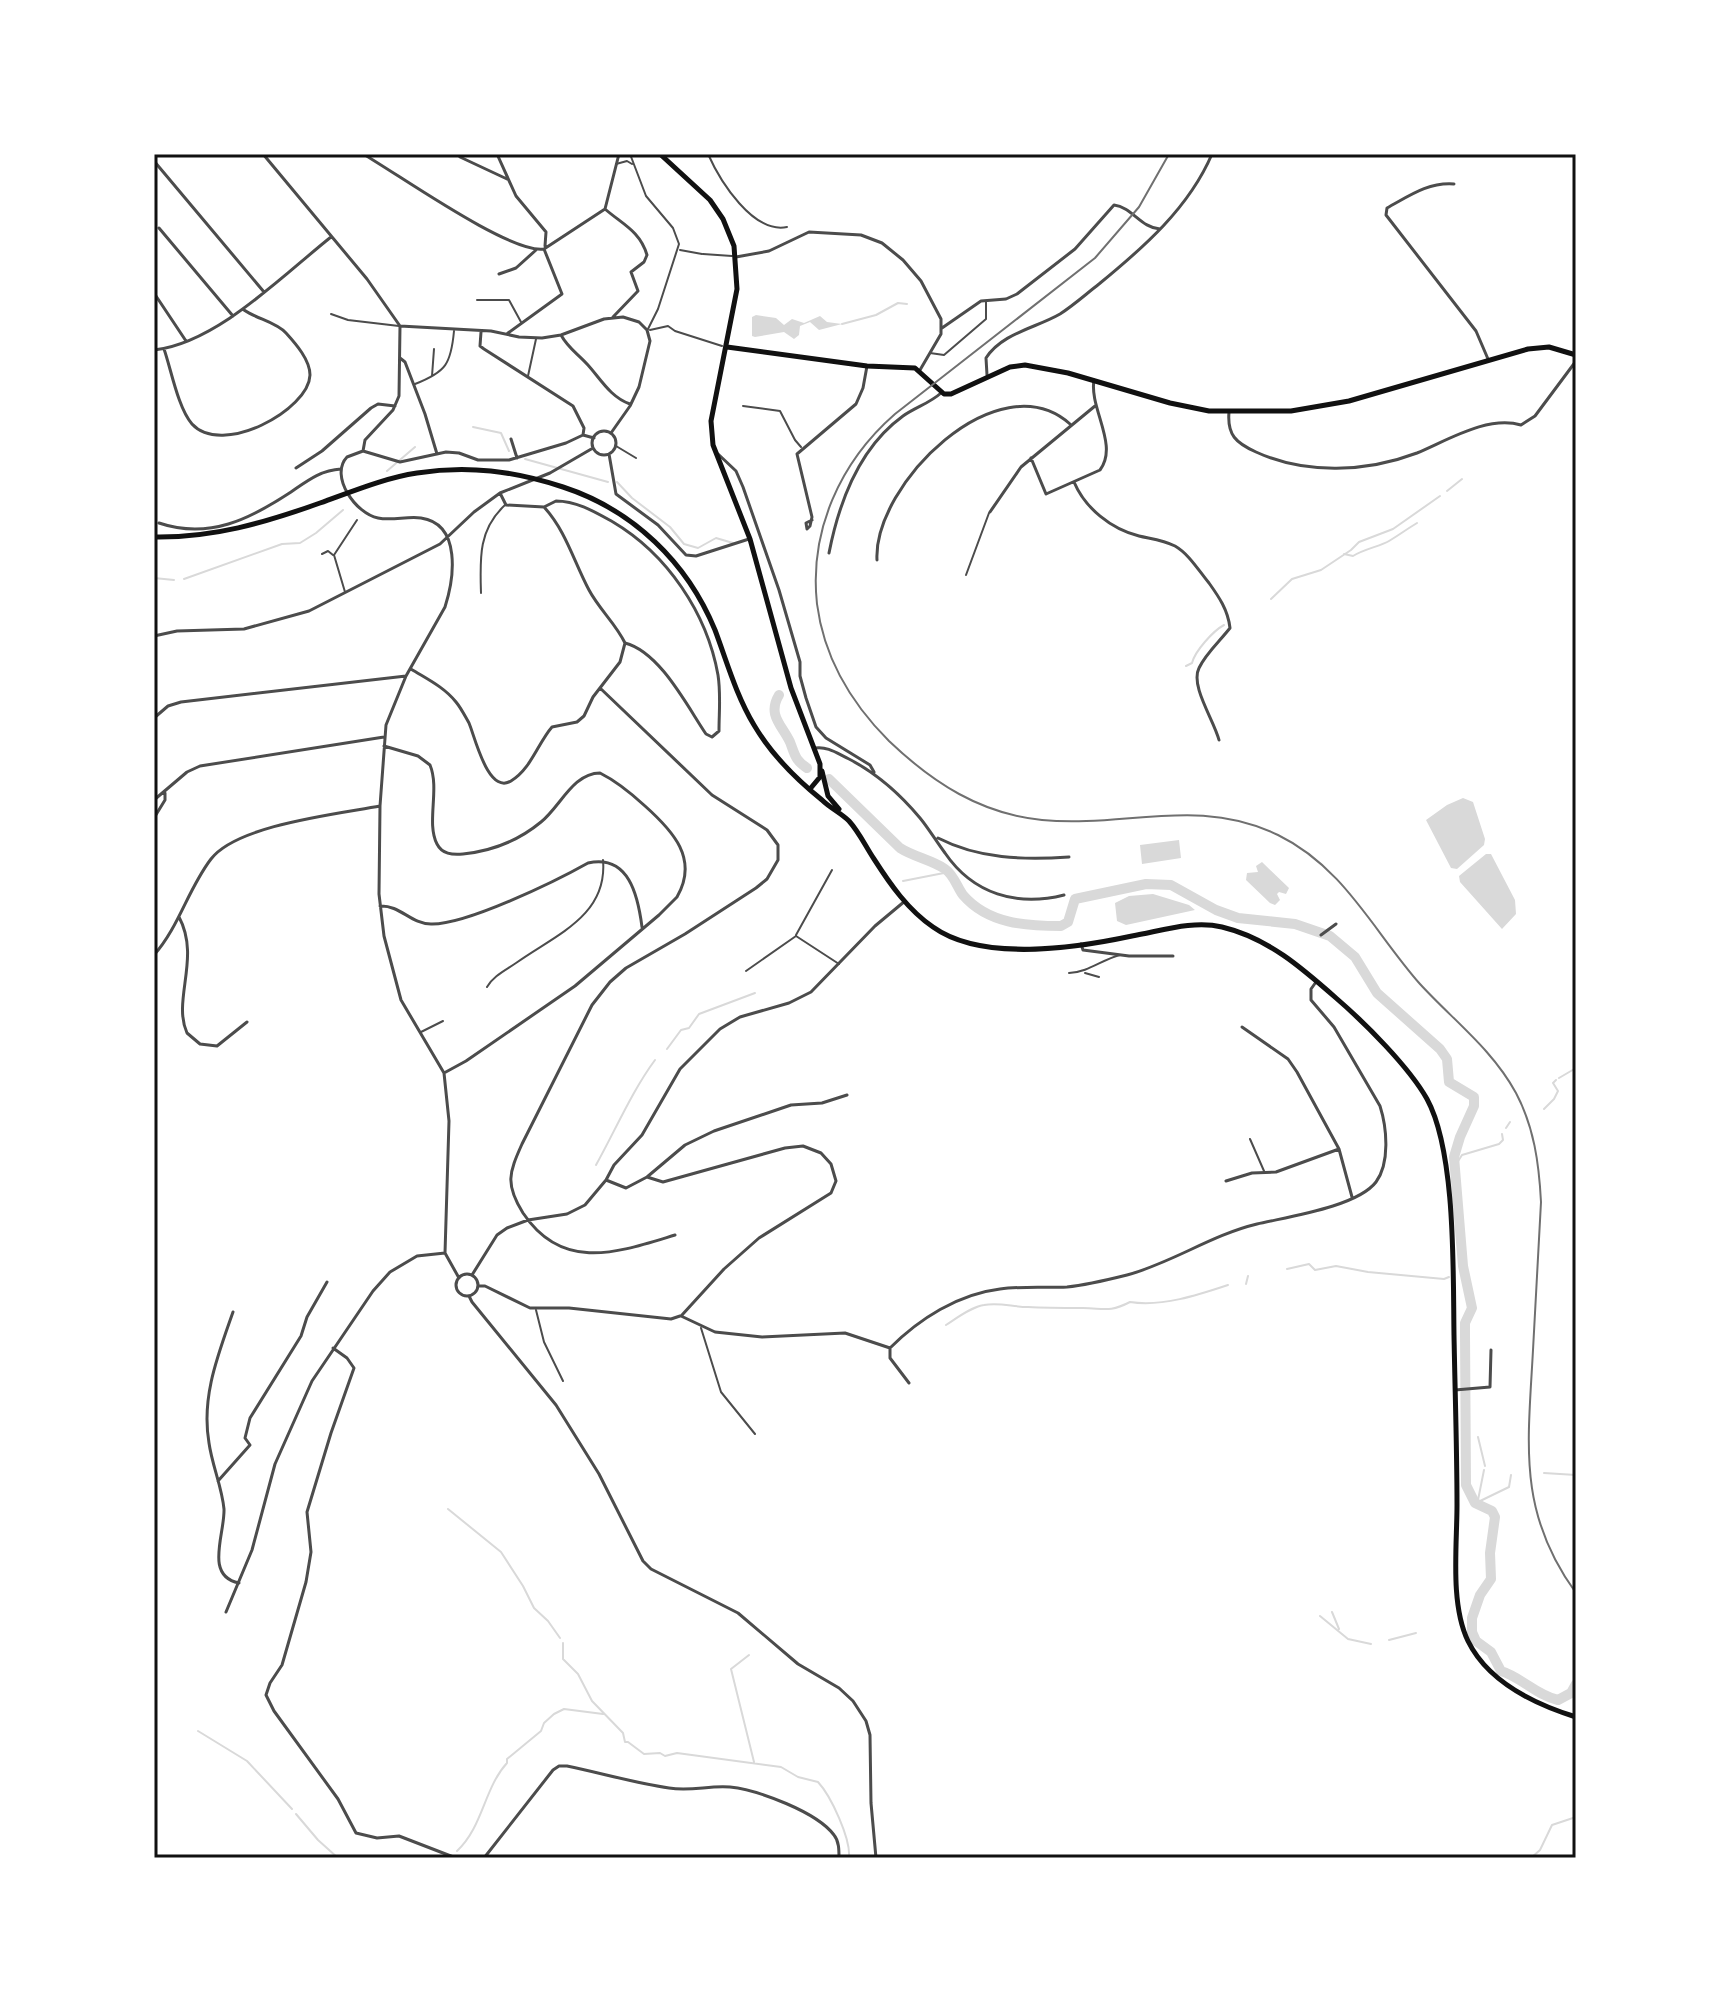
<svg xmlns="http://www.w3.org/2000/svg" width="1730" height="2012" font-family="'Open Sans',sans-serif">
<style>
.water{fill:#d9d9d9}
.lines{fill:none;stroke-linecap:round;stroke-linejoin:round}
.stream{stroke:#d9d9d9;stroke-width:2}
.river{stroke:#d9d9d9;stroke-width:10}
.service{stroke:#4c4c4c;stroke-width:2}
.pedestrian{stroke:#4c4c4c;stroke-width:2}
.minor{stroke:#4c4c4c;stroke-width:3}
.secondary{stroke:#111;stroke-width:5}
.primary{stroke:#111;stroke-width:5}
.rail{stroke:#707070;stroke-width:2}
.neatline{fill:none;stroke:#111;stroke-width:3}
</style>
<rect width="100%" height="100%" fill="#fff"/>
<path class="water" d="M756 315 776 318 784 325 792 319 804 323 820 316 827 322 842 324 819 330 810 322 800 326 799 335 794 339 784 332 755 337 752 336V317Z
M1463 798 1473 802 1485 839 1484 845 1457 869 1451 868 1426 820 1447 805Z
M1179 840 1181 858 1142 864 1140 845Z
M1486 854H1491L1515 900 1516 914 1502 929 1460 882 1459 876Z
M1262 862 1289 888 1286 894 1279 892 1277 894 1280 900 1275 905 1270 903 1246 880 1247 873 1258 872 1256 866Z
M1153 894 1189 905 1195 910 1126 925 1117 921 1115 903 1129 896Z"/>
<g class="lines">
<path class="stream" d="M842 324 876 315 898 303 907 304
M473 427 501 433 509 451
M525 459 608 482
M387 471 415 447
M617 482 632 498 670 527 684 544 698 548 716 538 733 543
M1447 491 1462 479
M1344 554 1353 556C1364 549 1381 546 1389 541 1399 535 1407 529 1417 523
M154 578 174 580
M184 579 282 544 300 543 316 533 343 510
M1271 599 1292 579 1321 570 1351 550 1359 542 1393 529 1440 496
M1186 666 1192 663C1195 651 1213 631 1224 625
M903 881 949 872
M667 1049 681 1030 689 1028 699 1014 755 993
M1559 1078 1576 1068
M1544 1109 1554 1099 1558 1091 1553 1083 1556 1080
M1506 1128 1510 1122
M596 1165C615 1131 632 1091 655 1060
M1455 1166 1462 1155 1499 1144 1503 1140 1502 1134
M1287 1269 1309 1264 1315 1270 1336 1266 1368 1272 1444 1279 1449 1277
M1464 1279 1467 1278
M1246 1284 1248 1276
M946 1325C957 1318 971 1307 984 1305 999 1302 1013 1307 1028 1307 1046 1308 1065 1308 1083 1308 1103 1308 1109 1313 1130 1302 1162 1307 1198 1295 1228 1285
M1478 1437 1485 1466
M1544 1473 1576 1475
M1478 1500 1484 1470
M1476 1503 1509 1487 1511 1475
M448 1509 501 1552 523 1586 534 1608 548 1621 560 1638
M1332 1612 1339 1629
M1320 1616 1348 1639 1371 1644
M1389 1640 1416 1633
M563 1643V1659L578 1674 592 1701 623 1733 625 1742H628L644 1754 660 1753 665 1756 677 1753 781 1767 798 1777 818 1782C831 1796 851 1839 849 1858
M749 1655 731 1669 754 1762
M198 1731 247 1761 292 1809
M296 1814 318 1840 338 1858
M457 1851C483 1827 484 1788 507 1763V1759L541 1731 544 1723 554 1714 564 1709 603 1714
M1531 1858 1540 1850 1552 1825 1576 1817"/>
<path class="river" d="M779 695C767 715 782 725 790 742 795 755 795 760 807 768
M829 779 900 848C914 857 932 860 945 869 954 875 957 887 963 895 988 924 1026 926 1061 926L1068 922 1075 899 1146 884 1171 885 1216 910 1238 918 1295 924 1330 936 1355 957 1377 993 1440 1049 1447 1059 1449 1082 1474 1097V1106L1460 1137 1454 1157 1463 1266 1472 1308 1465 1323V1334L1466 1485 1475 1503 1492 1511 1495 1517 1490 1553 1491 1579 1480 1595 1472 1618V1632L1476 1641 1491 1652 1501 1671C1521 1677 1536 1695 1558 1700L1571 1693 1576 1684"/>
<path class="service" d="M708 154C720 181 753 234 787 227
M703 254 732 256
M477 300H509L521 322
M331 314 348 320 399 326
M930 353 944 355 986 319V301
M432 376 434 349
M528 376 536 339
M415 384C446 372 451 364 454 331
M743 406 780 411 795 440 801 447
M616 446 636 458
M322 554 328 551 333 555
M966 575 989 513
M345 592 334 555 357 520
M481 593C480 559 478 530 505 505
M796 935 832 870
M746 971 796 936 839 964
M1069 973C1089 972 1101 960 1120 955
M1085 973 1099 977
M487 987C493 976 506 970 516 963 555 935 608 916 603 860
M421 1032 443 1021
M1250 1139 1264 1171
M536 1310 544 1342 563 1381
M701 1328 721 1392 755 1434"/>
<path class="pedestrian" d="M630 154 646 196 673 228 679 244 658 309 648 329
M616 164 627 161 632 164
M680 250 702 254
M650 330 668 326 675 331 722 346"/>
<path class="minor" d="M263 154 367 279 400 326 399 396 393 410 365 440 363 451
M363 154C398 174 510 254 544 249
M497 154 516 196 546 232 545 246
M460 157 507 179
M154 161 264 292
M1454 184C1428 182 1409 196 1387 208L1386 215 1476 331 1488 359
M605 209C622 224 640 231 647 255L644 262 631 272 638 291 613 317
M159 228 233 316
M544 249 605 209 619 154
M736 257 769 251 809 232 861 235 882 243 903 260 921 281 941 319V334L920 370
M499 274 516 268 536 250
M154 293 186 341
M400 326 491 331 519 337 542 338 561 335 604 319 623 317 639 322 647 330 650 341 639 387 630 406 611 433
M942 328 981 301 1006 299 1017 294 1075 249 1114 205C1132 207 1141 228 1160 229
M481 332 480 346 484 349 573 406 584 428 583 435
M508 333 562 294 544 249
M561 335C568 348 577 353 587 364 600 378 610 397 630 404
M164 349C171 369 178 408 192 424 222 457 309 410 310 375 310 360 296 344 286 333 276 322 257 319 244 310
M154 350C217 343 283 275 331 237
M400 358 405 362 425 414 437 454
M987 375 986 358C1002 333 1036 328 1060 314 1074 305 1086 294 1099 284 1143 248 1189 208 1212 154
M1229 412C1227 435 1236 443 1256 452 1306 475 1367 472 1417 453 1448 440 1488 415 1521 425L1535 416 1576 361
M592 443a12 12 0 1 1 24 0a12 12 0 1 1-24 0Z
M511 439 517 458
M363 451 347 457C329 476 356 514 378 518 392 521 407 516 421 518 462 524 454 579 445 607L406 676 386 725 380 806 379 894 384 936 401 1000 444 1073 449 1121 445 1253 459 1278
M363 451 400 462 446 452 459 453 478 460H509L566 443 583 435 594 438
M609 454 616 494 658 525 686 555 696 556 749 539
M718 454 736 471 743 487 779 590 800 662V676L806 698 816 727 826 738 870 765 874 772
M1031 458 1046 494 1100 470C1119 445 1089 408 1094 380
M296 468 322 451 371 408 378 404 395 406
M1074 482C1085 508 1111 529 1139 536 1152 539 1163 540 1175 546 1189 554 1199 571 1209 583 1219 597 1228 610 1230 628 1220 641 1206 653 1199 668 1190 686 1214 720 1219 740
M544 507 556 501C577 501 595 512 613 522 667 554 707 613 718 675 721 694 719 712 719 731L712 737 706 734C687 706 660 652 625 643
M990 512 1021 467 1095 406
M812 520 806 523 807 529 810 526 812 517 797 454 856 404 863 388 867 366
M159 523C209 540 250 519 291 492 307 481 321 470 341 469
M829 553C839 502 860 447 903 416 916 407 930 403 941 393
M877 560C873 485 998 360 1070 424
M154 636 177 631 244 629 309 611 440 544 474 512 500 493 550 473 593 448
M411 669C427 679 444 687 456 702 461 708 465 716 469 723 475 737 488 795 511 781 531 769 538 743 552 727L577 722 584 716 593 697 620 662 625 643C616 624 599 609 589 590 574 562 566 531 544 507L506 505 500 493
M600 688 712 795 767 830 778 845V860L767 879 756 888 685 934 626 968 610 982 592 1005 522 1144C509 1173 505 1184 523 1213 563 1273 619 1252 675 1235
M154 718 168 706 181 702 406 676
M384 746 418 756 430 765C440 789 426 823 437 844 442 854 452 855 463 854 492 851 518 841 541 822 560 807 573 773 600 773 616 781 632 794 645 806 673 831 699 859 677 897L659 915 575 986 466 1061 444 1073
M815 748C828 746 838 754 849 759 876 773 900 794 920 818 929 829 936 841 945 853 973 894 1017 907 1064 895
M154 800 187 772 200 766 384 737
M154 818 165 800V793
M938 838C979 859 1023 860 1069 857
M380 906C400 905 411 924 431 924 466 925 556 881 588 863 629 854 638 896 642 927
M179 917C201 958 172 1000 187 1033L200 1044 217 1046 247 1022
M1321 935 1336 924
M1081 944 1083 950 1129 956H1173
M154 955C179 927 188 889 211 859 237 825 337 814 380 806
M1242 1027 1288 1059 1297 1072 1339 1149 1352 1197
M647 1177 663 1182 785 1148 803 1146 821 1153 831 1164 836 1181 831 1193 759 1238 724 1269 682 1315
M606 1180 626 1188 647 1177 685 1145 714 1131 791 1105 822 1103 847 1095
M1226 1181 1252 1173 1276 1172 1339 1149
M456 1285a11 11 0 1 1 22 0a11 11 0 1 1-22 0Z
M472 1275 497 1235 507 1228 528 1220 567 1214 585 1205 606 1180 614 1165 642 1135 680 1069 720 1029 740 1017 789 1003 811 992 875 926 905 901
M478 1286H485L530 1308H569L671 1319 680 1316
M469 1296 472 1302 556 1405 599 1474 643 1561 651 1569 738 1613 798 1664 839 1688 853 1701 866 1721 870 1735 871 1803 876 1858
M233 1312C218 1355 201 1397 209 1443 212 1465 222 1487 224 1509 225 1534 204 1576 239 1583
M681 1316 715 1332 762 1337 845 1333 890 1348C919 1319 958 1294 1000 1289 1022 1286 1045 1288 1067 1287 1087 1285 1107 1280 1127 1275 1172 1263 1211 1235 1257 1224 1286 1217 1357 1207 1376 1182 1390 1163 1387 1128 1380 1106L1334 1027 1311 1000V989L1316 982
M333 1348 347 1358 354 1368 331 1433 307 1512 311 1552 306 1582 282 1665 270 1683 266 1695 274 1711 338 1799 356 1833 377 1838 399 1836 456 1858
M890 1348V1358L909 1383
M1455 1390 1490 1387 1491 1350
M218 1481 250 1445 245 1438 250 1418 301 1336 307 1317 327 1282
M226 1612 252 1550 275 1464 312 1381 373 1291 390 1272 417 1256 445 1253
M484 1858 553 1770 559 1766H567C601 1773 635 1783 669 1788 691 1792 709 1785 730 1787 758 1790 817 1812 834 1835 839 1841 839 1850 839 1858"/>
<path class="secondary" d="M660 154 710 200 723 219 734 246 737 289 711 421 713 445 750 539 791 688 820 764V777L810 789
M727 347 867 366 915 368 944 394H951L1010 367 1025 365 1068 373 1170 403 1209 411H1291L1349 401 1528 349 1549 347 1576 355"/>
<path class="primary" d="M154 537C213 538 264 523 320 503 351 492 384 478 417 473 468 465 514 471 563 487 633 510 687 562 715 630 727 662 736 695 754 725 771 754 796 779 822 800 830 808 841 813 849 821 859 832 866 847 874 859 890 884 908 910 933 927 982 962 1076 948 1132 936 1161 931 1193 920 1222 927 1268 938 1302 968 1336 998 1365 1023 1409 1067 1427 1099 1456 1152 1453 1273 1454 1335 1455 1392 1457 1449 1457 1505 1457 1546 1450 1604 1468 1641 1488 1682 1534 1704 1576 1717
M822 771 828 796 839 809"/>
<path class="rail" d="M1169 154 1139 207 1095 258 895 414C840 462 809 531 817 604 824 658 851 703 889 741 933 783 981 814 1042 820 1125 828 1198 796 1278 835 1344 867 1374 932 1420 984 1453 1020 1492 1049 1516 1093 1534 1127 1539 1163 1541 1202 1538 1251 1536 1301 1533 1350 1528 1444 1517 1512 1576 1593"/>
</g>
<rect width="1730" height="2012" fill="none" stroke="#ffffff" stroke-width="312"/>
<rect x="156" y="156" width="1418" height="1700" class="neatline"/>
</svg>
